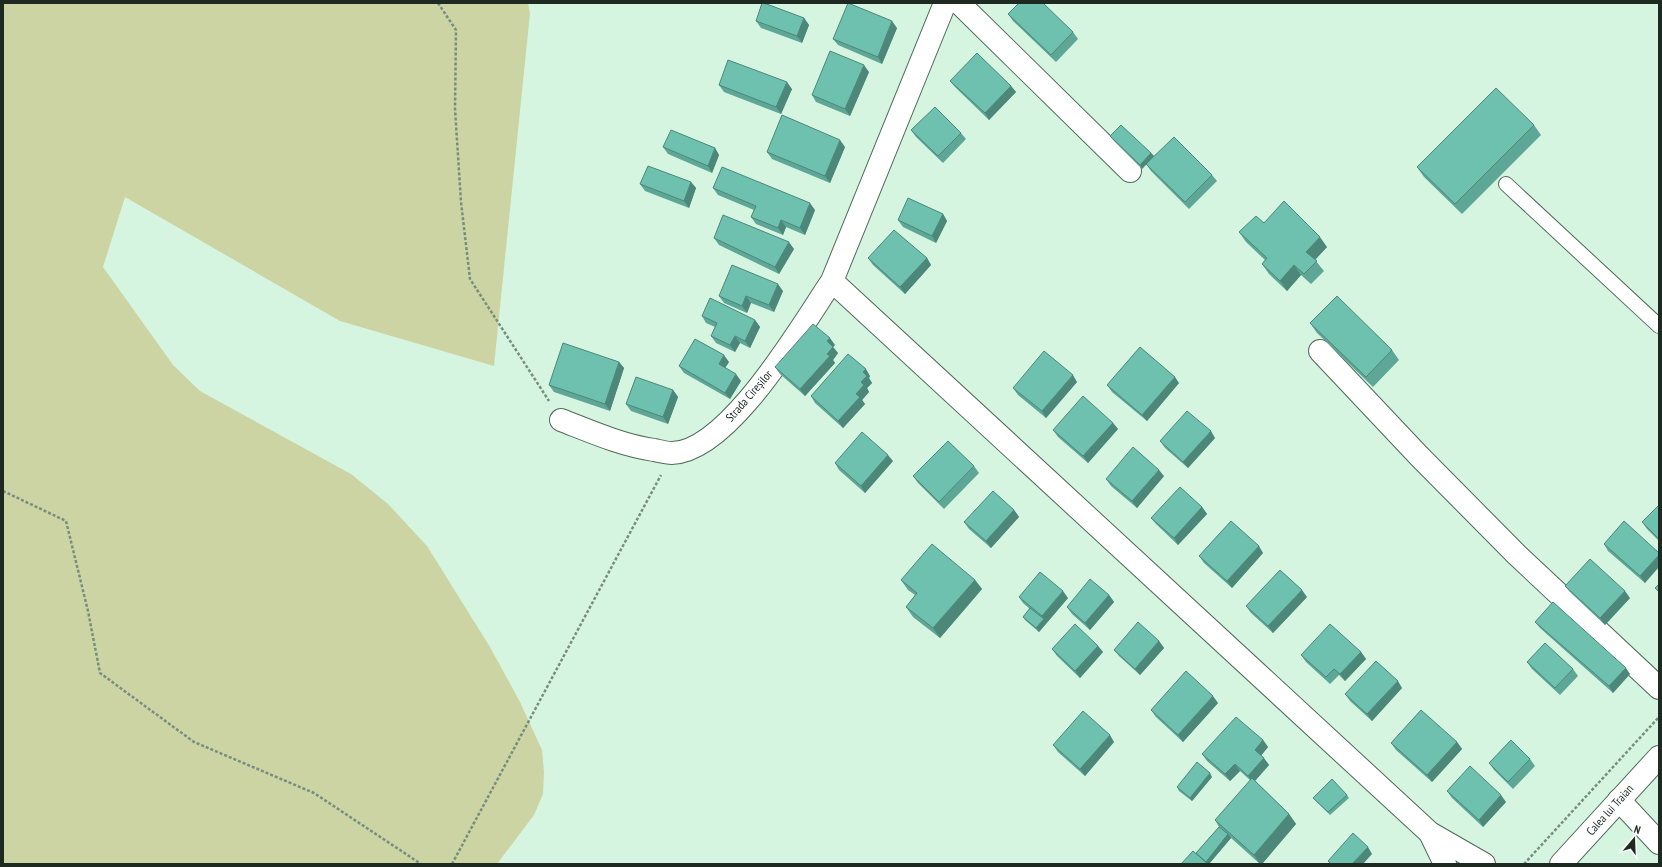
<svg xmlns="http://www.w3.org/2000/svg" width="1662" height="867" font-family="'PT Sans Narrow',sans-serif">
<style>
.green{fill:#ccd4a4}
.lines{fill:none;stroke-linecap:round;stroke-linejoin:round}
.lane-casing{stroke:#506a59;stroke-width:16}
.street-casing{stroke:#506a59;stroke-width:24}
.highway-casing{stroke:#506a59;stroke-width:24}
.path{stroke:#788d7f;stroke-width:2.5;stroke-dasharray:3 2;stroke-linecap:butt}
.lane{stroke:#fff;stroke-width:14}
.street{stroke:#fff;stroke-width:22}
.highway{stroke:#fff;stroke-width:22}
.wall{fill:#5ea696}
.shaded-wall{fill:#4c877a}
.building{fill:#6dc1ae;stroke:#4c877a}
.labels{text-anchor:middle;stroke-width:4;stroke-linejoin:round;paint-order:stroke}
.street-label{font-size:12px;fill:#1e2922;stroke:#fff}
</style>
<rect width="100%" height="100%" fill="#d6f5e0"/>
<path class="green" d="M3 3H528L530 13 494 366 340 321 125 197 103 267 173 365 200 391 351 474 388 504 427 546 490 647 520 702 542 750 544 772 543 794 534 815 497 864H3Z"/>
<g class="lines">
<defs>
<path id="lane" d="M1506 184 1659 326"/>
<path id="street" d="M945 3 832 281 1430 833 1484 864
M959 3 1130 171
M1320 351 1419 456 1517 555 1659 688
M561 420C592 432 621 445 654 450 659 451 666 453 672 453 729 452 802 325 832 281
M1619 800 1659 843
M1430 833 1445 864"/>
<path id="highway" d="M1561 864 1659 757"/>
</defs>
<use href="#lane" class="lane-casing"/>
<use href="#street" class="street-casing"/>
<use href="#highway" class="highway-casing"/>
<path class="path" d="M438 3 456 30 455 109 461 202 470 279 549 401
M3 491 66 521 88 611 100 673 194 742 314 793 421 864
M452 864 661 475
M1524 864 1659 717"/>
<use href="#lane" class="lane"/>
<use href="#street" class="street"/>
<use href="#highway" class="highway"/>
</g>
<path class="wall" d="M1008 14 1073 32 1078 39 1056 62 1013 21Z
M804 18 809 25 802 43 761 28 756 21Z
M897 28 882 64 838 45 833 39Z
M869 72 850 116 816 102 812 95Z
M950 81 1011 86 1016 92 989 120 955 87Z
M719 85 792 89 781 114 724 92Z
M1534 125 1541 135 1462 214 1424 177 1417 167Z
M911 130 961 133 966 139 943 163 916 137Z
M1110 136 1151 153 1154 156 1142 169 1113 140Z
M663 147 715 148 719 155 712 173 668 154Z
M845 147 830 183 772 159 767 152Z
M1146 164 1212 175 1217 181 1189 209 1151 171Z
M691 182 696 188 689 208 645 191 640 184Z
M713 188 815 210 805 235 786 227 783 235 756 224 751 217 754 210 718 195Z
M943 214 947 221 936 243 903 227 898 220Z
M1264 223 1327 247 1315 260 1324 271 1311 284 1301 275 1287 291 1269 274 1262 264 1265 260 1246 242 1239 232Z
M714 238 794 249 779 274 719 245Z
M868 258H927L931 265 905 294 873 265Z
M783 291 774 312 751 303 747 313 724 303 719 296Z
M702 316 755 320 760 327 750 348 740 343 735 352 716 343 711 336 715 327 706 323Z
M1310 323 1392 350 1399 360 1373 387 1317 333Z
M835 345 833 347 838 353 833 360 835 363 805 396 780 374 775 367Z
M619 362 624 368 610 411 554 392 549 385Z
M729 362 725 368 741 381 730 399 684 373 679 366Z
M870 376 869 378 872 383 867 388 869 392 862 400 865 404 843 428 815 403 811 396Z
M1077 382 1046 418 1018 395 1013 388Z
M1179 383 1147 421 1112 392 1107 385Z
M673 390 678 397 668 424 631 411 626 404Z
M1113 423 1118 429 1088 463 1058 437 1053 430Z
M1215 438 1188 468 1165 448 1160 441Z
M893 461 865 493 839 470 835 463Z
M974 466 979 473 944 509 918 483 913 476Z
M1164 476 1137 508 1111 486 1106 479Z
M1202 507 1207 514 1178 545 1156 524 1151 518Z
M1659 507V541L1647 529 1642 522Z
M1014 510 1019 517 991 548 969 529 964 522Z
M1604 544 1659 553 1645 583 1608 551Z
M1263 553 1232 588 1204 563 1199 556Z
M901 580H975L982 589 940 638 913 617 906 607 915 595 908 590Z
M1565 586 1630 598 1605 625 1570 592Z
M1109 595 1114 602 1090 630 1072 614 1067 607Z
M1019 597 1068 598 1039 632 1025 620 1023 617 1030 609 1023 603Z
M1307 597 1273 633 1251 613 1246 606Z
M1535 622 1630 674 1613 693 1540 628Z
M1159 641 1164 648 1140 675 1119 656 1114 650Z
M1098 646 1103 652 1080 678 1057 656 1052 649Z
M1361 652 1366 659 1345 681 1339 675 1330 684 1306 662 1301 655Z
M1527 662 1573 669 1578 676 1560 695 1532 669Z
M1402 688 1372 721 1350 701 1345 694Z
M1218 703 1183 742 1156 717 1151 710Z
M1263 740 1268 747 1261 755 1269 765 1255 781 1289 814 1296 824 1262 864H1260L1231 838 1209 864H1181L1196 853 1219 827 1215 820 1251 781 1240 771 1230 781 1207 761 1202 754Z
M1114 742 1085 776 1058 752 1053 745Z
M1457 742 1462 749 1432 782 1396 750 1391 743Z
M1530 759 1535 766 1513 789 1494 770 1489 763Z
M1212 777 1192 801 1179 791 1177 787Z
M1447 791 1506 802 1483 827 1452 798Z
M1347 795 1349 798 1330 815 1313 798Z"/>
<path class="shaded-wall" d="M804 18 809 25 802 43 797 36Z
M892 21 897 28 882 64 878 57Z
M864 65 869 72 850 116 845 109Z
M787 82 792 89 781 114 776 107Z
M1011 86 1016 92 989 120 985 113Z
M840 140 845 147 830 183 825 176Z
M715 148 719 155 712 173 708 166Z
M1151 153 1154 156 1142 169 1140 165Z
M691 182 696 188 689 208 684 201Z
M810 203 815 210 805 235 800 228Z
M943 214 947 221 936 243 932 236Z
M781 220 786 227 783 235 778 228Z
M1320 237 1327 247 1313 262 1306 252Z
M789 242 794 249 779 274 775 267Z
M927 258 931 265 905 294 900 287Z
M1294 265 1301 275 1287 291 1280 281Z
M778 284 783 291 774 312 769 305Z
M746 296 751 303 747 313 742 306Z
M755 320 760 327 750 348 745 341Z
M735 336 740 343 735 352 730 345Z
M830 338 835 345 832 348 827 341Z
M833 347 838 353 833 360 835 363 805 396 800 389 827 354Z
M724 355 729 362 723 371 719 364Z
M619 362 624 368 610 411 605 404Z
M866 369 870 376 869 378 872 383 867 388 869 392 862 400 865 404 843 428 838 421 856 394 861 382 863 372Z
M736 374 741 381 730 399 725 393Z
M1073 375 1077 382 1046 418 1042 411Z
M1175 377 1179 383 1147 421 1142 415Z
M673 390 678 397 668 424 663 417Z
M1113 423 1118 429 1088 463 1083 456Z
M1211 431 1215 438 1188 468 1183 462Z
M888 455 893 461 865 493 861 486Z
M1159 470 1164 476 1137 508 1132 501Z
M1202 507 1207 514 1178 545 1174 538Z
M1014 510 1019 517 991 548 986 541Z
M1259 546 1263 553 1232 588 1227 581Z
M1659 555V567L1645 583 1640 576Z
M975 580 982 589 940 638 933 628Z
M1302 590 1307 597 1273 633 1268 626Z
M1063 591 1068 598 1039 632 1036 628 1044 619 1042 616Z
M1625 591 1630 598 1605 625 1600 618Z
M1109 595 1114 602 1090 630 1085 623Z
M1159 641 1164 648 1140 675 1135 669Z
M1098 646 1103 652 1080 678 1075 671Z
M1361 652 1366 659 1345 681 1340 674Z
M1626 668 1630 674 1613 693 1609 686Z
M1398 681 1402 688 1372 721 1367 714Z
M1213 696 1218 703 1183 742 1178 735Z
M1110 735 1114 742 1085 776 1080 769Z
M1263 740 1268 747 1260 757 1255 750Z
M1457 742 1462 749 1432 782 1427 775Z
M1264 758 1269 765 1253 783 1248 776Z
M1235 764 1240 771 1230 781 1225 774Z
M1210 773 1212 777 1192 801 1190 798Z
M1501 795 1506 802 1483 827 1479 820Z
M1289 814 1296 824 1262 864H1260L1254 855Z
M1228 834 1231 838 1209 864H1206L1205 863Z
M1368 847 1372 854 1363 864H1352Z"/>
<path class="building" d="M762 3H764L804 18 797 36 756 21Z
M848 3 892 21 878 57 833 39Z
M1019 3H1043L1073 32 1051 55 1008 14Z
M830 51 864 65 845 109 812 95Z
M977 53 1011 86 985 113 950 81Z
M728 60 787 82 776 107 719 85Z
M1496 88 1534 125 1455 204 1417 167Z
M935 107 961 133 938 156 911 130Z
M782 115 840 140 825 176 767 152Z
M1121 125 1151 153 1140 165 1110 136Z
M671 130 715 148 708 166 663 147Z
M1174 137 1212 175 1185 202 1146 164Z
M648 166 691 182 684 201 640 184Z
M722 167 810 203 800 228 781 220 778 228 751 217 756 206 713 188Z
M908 198 943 214 932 236 898 220Z
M1284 201 1320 237 1306 252 1317 261 1304 274 1294 265 1280 281 1262 264 1267 258 1239 232 1256 216 1264 223Z
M723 215 789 242 775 267 714 238Z
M894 230 927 258 900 287 868 258Z
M732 265 778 284 769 305 746 296 742 306 719 296Z
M1337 296 1392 350 1366 377 1310 323Z
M710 298 755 320 745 341 735 336 730 345 711 336 717 323 702 316Z
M813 324 830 338 827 341 833 347 827 354 830 356 800 389 775 367Z
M695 339 724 355 719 364 736 374 725 393 679 366Z
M563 343 619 362 605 404 549 385Z
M1140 347 1175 377 1142 415 1107 385Z
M1044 351 1073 375 1042 411 1013 388Z
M848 354 866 369 863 372 867 376 861 382 864 385 856 394 860 397 838 421 811 396Z
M636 377 673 390 663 417 626 404Z
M1083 396 1113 423 1083 456 1053 430Z
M1187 411 1211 431 1183 462 1160 441Z
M862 432 888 455 861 486 835 463Z
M948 441 974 466 939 502 913 476Z
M1133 447 1159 470 1132 501 1106 479Z
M1180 487 1202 507 1174 538 1151 518Z
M993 491 1014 510 986 541 964 522Z
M1658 506 1659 507V539L1642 522Z
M1231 521 1259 546 1227 581 1199 556Z
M1624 521 1659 553V555L1640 576 1604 544Z
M932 544 975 580 933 628 906 607 917 593 901 580Z
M1590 559 1625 591 1600 618 1565 586Z
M1280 570 1302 590 1268 626 1246 606Z
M1040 572 1063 591 1042 616 1019 597Z
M1090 579 1109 595 1085 623 1067 607Z
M1659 584V592L1655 588Z
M1553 602 1626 668 1609 686 1535 622Z
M1030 608 1044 619 1036 628 1023 617Z
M1138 622 1159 641 1135 669 1114 650Z
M1075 624 1098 646 1075 671 1052 649Z
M1330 624 1361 652 1340 674 1334 669 1326 677 1301 655Z
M1545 643 1573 669 1555 688 1527 662Z
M1376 661 1398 681 1367 714 1345 694Z
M1186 671 1213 696 1178 735 1151 710Z
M1421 710 1457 742 1427 775 1391 743Z
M1083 711 1110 735 1080 769 1053 745Z
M1236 717 1263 740 1255 750 1264 758 1248 776 1235 764 1225 774 1202 754Z
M1511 740 1530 759 1508 782 1489 763Z
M1197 762 1210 773 1190 798 1177 787Z
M1470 766 1501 795 1479 820 1447 791Z
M1252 778 1289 814 1254 855 1215 820Z
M1332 779 1347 795 1328 812 1313 798Z
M1219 827 1228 834 1206 862 1196 853Z
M1353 833 1368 847 1352 864H1331L1328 861Z
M1193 851 1208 864H1181Z"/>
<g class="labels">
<g class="street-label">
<text transform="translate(749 396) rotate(-49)" y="4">Strada Cireșilor</text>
<text transform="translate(1610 810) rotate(-48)" y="4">Calea lui Traian</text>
</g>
</g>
<rect width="1662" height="867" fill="none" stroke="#1e2922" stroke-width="8"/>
<g transform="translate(1634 839) rotate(19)" stroke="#ffffff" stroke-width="3" paint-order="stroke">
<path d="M0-3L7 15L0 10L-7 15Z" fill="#1e2922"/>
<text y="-6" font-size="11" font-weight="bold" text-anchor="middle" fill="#1e2922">N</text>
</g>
</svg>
